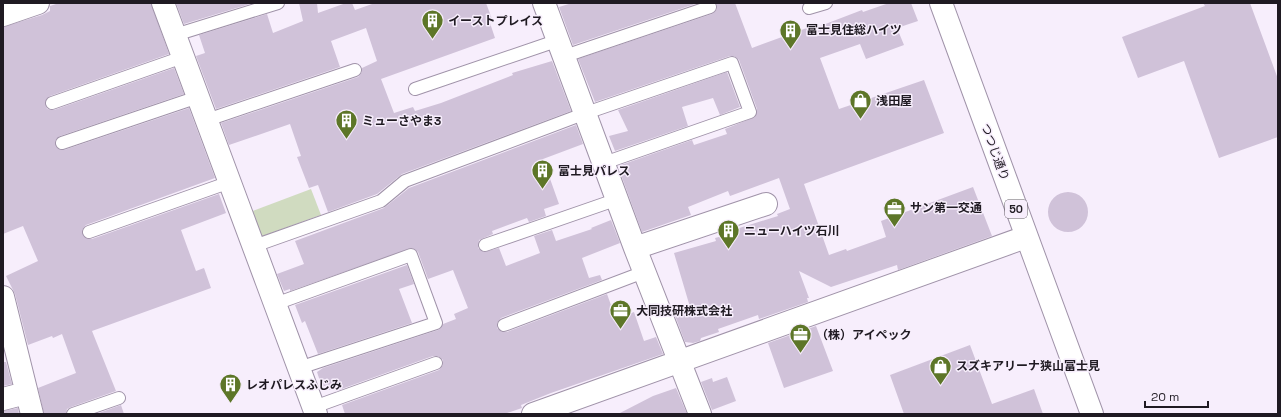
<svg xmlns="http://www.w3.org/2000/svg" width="1281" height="417" font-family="'Space Grotesk','Noto Sans JP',sans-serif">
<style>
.green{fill:#d0dbc0}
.building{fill:#d0c2d9}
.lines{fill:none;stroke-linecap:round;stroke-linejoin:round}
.lane-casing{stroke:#a093a9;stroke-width:14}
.street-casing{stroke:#a093a9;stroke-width:24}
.primary-casing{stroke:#a093a9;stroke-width:24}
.lane{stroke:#fff;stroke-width:12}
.street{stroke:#fff;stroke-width:22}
.primary{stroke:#fff;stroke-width:22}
.labels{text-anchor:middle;stroke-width:3;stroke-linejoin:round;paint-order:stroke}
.shield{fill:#f7eefc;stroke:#605a63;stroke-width:1}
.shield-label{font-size:11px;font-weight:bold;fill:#1f1a22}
.poi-label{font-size:12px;font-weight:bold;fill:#1f1a22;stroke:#f7eefc;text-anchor:start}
.street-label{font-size:12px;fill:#1f1a22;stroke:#f7eefc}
</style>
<rect width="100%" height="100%" fill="#f7eefc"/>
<path class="green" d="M311 189 321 215 260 237 250 212Z"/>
<path class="building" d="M59 3H151L169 54 50 96 45 102 47 109 54 110 174 68 184 94 60 136 55 141 57 148 64 150 189 108 215 178 86 225 82 230 84 237 92 239 219 194 226 213 181 230 196 271 204 268 211 288 92 331 116 391 71 407 67 409 66 414H44L38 388 76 373 62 334 53 338 52 336 28 345 15 294 6 276 38 261 23 226 3 234V27L42 15 50 11V6Z
M176 3H253L184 24Z
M299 3H317L318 13 346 3H352L355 10 375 3H486L492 19 489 20 495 38 381 79 394 113 413 107 415 111 441 103 513 75 512 73 552 61 571 111 402 174 377 194 328 212 318 185 309 188 297 157 301 156 290 124 229 145 221 123 358 77 362 72V68L377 61 366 28 331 41 340 67 216 109 196 56 205 53 199 35 267 14 273 33 303 21Z
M572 3H698L573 45 559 7Z
M716 3H735L752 48 815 25V28L862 10 863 12 889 3H911L918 21 897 28 904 45 866 59 860 44 820 58 839 109 924 80 944 133 804 184 829 255 846 249 847 251 886 237 881 221 973 187 992 236 898 270 897 265 831 287 799 271 809 298H807L808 302 759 319 758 315 718 329 719 332 701 338 700 341 693 343 685 342 674 313 690 307 674 253 716 241 715 238 734 233 733 230 778 216 777 214 790 209 779 178 730 196 728 191 688 207 691 215 642 232 620 172 623 171 621 165 692 140 694 145 727 134 725 129 755 117 757 109 739 60 734 56H730L595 102 578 59 712 14 717 9Z
M1203 3H1250L1278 79V137L1219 158 1184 61 1138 78 1122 37 1205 6Z
M727 72 740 107 720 115 713 98 682 107 688 126 615 151 609 136 628 131 618 110Z
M576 125 583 144 543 159 559 204 544 209 546 216 529 222 527 218 492 231 493 234 479 240 478 248 484 252 499 248 506 266 540 253 534 236 552 230 556 241 592 229 591 228 611 220 620 243 582 258 589 278 600 275 602 280 501 318 497 323V328L502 332H507L607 294 616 319 634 312 644 341 656 337 663 354 551 393 521 405 522 408 504 414H345L342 405 439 370 443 365V360L438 356H433L336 391 335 388 329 390 327 385 322 387 317 372 323 368 438 330 443 324 456 319 454 314 468 308 453 270 428 279 418 252 412 248 290 291V289L284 291 277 274 304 264 295 241 384 208 409 188Z
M1048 212a20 20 0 1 1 40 0a20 20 0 1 1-40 0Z
M407 265 414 284 399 289 412 323 318 354 305 321 302 323 295 305Z
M816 326 833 371 784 388 768 343Z
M970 345 992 404 1034 389 1043 414H904L890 375Z
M3 362H6L12 384 3 386Z
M727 377 736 401 712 410 701 382 712 378 713 382Z
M676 388 687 414H618L653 396Z
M121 405 124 414H96Z
M18 408 19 414H3V411Z"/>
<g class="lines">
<defs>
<path id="lane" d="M809 8 826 3
M175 35 278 3
M565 56 710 7
M415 89 559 40
M52 103 183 57
M207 120 355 70
M62 143 198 97
M89 232 230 182
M485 245 618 199
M254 246 381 201 405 181 586 113 732 63 750 112 604 163
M275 304 411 255 436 323 299 368
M504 325 644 272
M314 407 436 363
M73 414 119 398"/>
<path id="street" d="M163 3 316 414
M544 3 635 248 700 414
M3 15 38 3
M635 248 766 204
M3 297 32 414
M3 399 26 393
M533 414 1026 237"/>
<path id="primary" d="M941 3 1092 414"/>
</defs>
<use href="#lane" class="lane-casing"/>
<use href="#street" class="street-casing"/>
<use href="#primary" class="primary-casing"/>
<use href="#lane" class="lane"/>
<use href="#street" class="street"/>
<use href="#primary" class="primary"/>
</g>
<defs>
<symbol id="building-pin" viewBox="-11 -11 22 30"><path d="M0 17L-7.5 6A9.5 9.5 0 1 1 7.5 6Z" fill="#5d7628" stroke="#f7eefc"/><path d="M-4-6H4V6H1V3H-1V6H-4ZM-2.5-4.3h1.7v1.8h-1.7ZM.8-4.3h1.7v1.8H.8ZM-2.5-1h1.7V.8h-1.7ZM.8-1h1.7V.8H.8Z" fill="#fff"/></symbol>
<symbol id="shop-pin" viewBox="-11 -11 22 30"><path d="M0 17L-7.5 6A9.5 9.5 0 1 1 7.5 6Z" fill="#5d7628" stroke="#f7eefc"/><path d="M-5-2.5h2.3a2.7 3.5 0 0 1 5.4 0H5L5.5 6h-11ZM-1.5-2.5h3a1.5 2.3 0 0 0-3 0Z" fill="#fff"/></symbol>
<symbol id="office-pin" viewBox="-11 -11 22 30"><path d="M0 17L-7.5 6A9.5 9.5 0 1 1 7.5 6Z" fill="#5d7628" stroke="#f7eefc"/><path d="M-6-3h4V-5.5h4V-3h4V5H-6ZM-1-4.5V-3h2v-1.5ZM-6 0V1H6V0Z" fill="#fff"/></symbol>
</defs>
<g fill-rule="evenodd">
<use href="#building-pin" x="420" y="8" width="25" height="34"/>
<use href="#building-pin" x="778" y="18" width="25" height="34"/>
<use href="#shop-pin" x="848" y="88" width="25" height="34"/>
<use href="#building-pin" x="334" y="108" width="25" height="34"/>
<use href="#building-pin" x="530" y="158" width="25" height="34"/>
<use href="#office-pin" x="882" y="196" width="25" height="34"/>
<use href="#building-pin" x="716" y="218" width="25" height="34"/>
<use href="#office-pin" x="608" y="298" width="25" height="34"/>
<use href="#office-pin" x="788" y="322" width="25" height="34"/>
<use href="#shop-pin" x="928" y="354" width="25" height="34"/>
<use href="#building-pin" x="218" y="372" width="25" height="34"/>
</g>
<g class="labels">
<rect class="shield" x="1005" y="200" width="22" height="18" rx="3"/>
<g class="shield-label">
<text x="1016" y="213">50</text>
</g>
<g class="poi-label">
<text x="448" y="25">イーストプレイス</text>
<text x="806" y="34">富士見住総ハイツ</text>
<text x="876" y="105">浅田屋</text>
<text x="362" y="125">ミューさやま3</text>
<text x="558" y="175">富士見パレス</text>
<text x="910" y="212">サン第一交通</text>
<text x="744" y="235">ニューハイツ石川</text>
<text x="636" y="315">大同技研株式会社</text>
<text x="816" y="339">（株）アイペック</text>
<text x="956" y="370">スズキアリーナ狭山富士見</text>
<text x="246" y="389">レオパレスふじみ</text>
</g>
<g class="street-label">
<text transform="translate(995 152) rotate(70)" y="4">つつじ通り</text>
</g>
</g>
<rect width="1281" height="417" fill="none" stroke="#1f1a22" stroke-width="8"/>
<path d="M1145 401v6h63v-6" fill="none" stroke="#1f1a22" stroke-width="2"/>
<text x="1151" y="401" font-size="12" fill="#1f1a22" stroke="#f7eefc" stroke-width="3" paint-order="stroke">20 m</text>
</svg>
